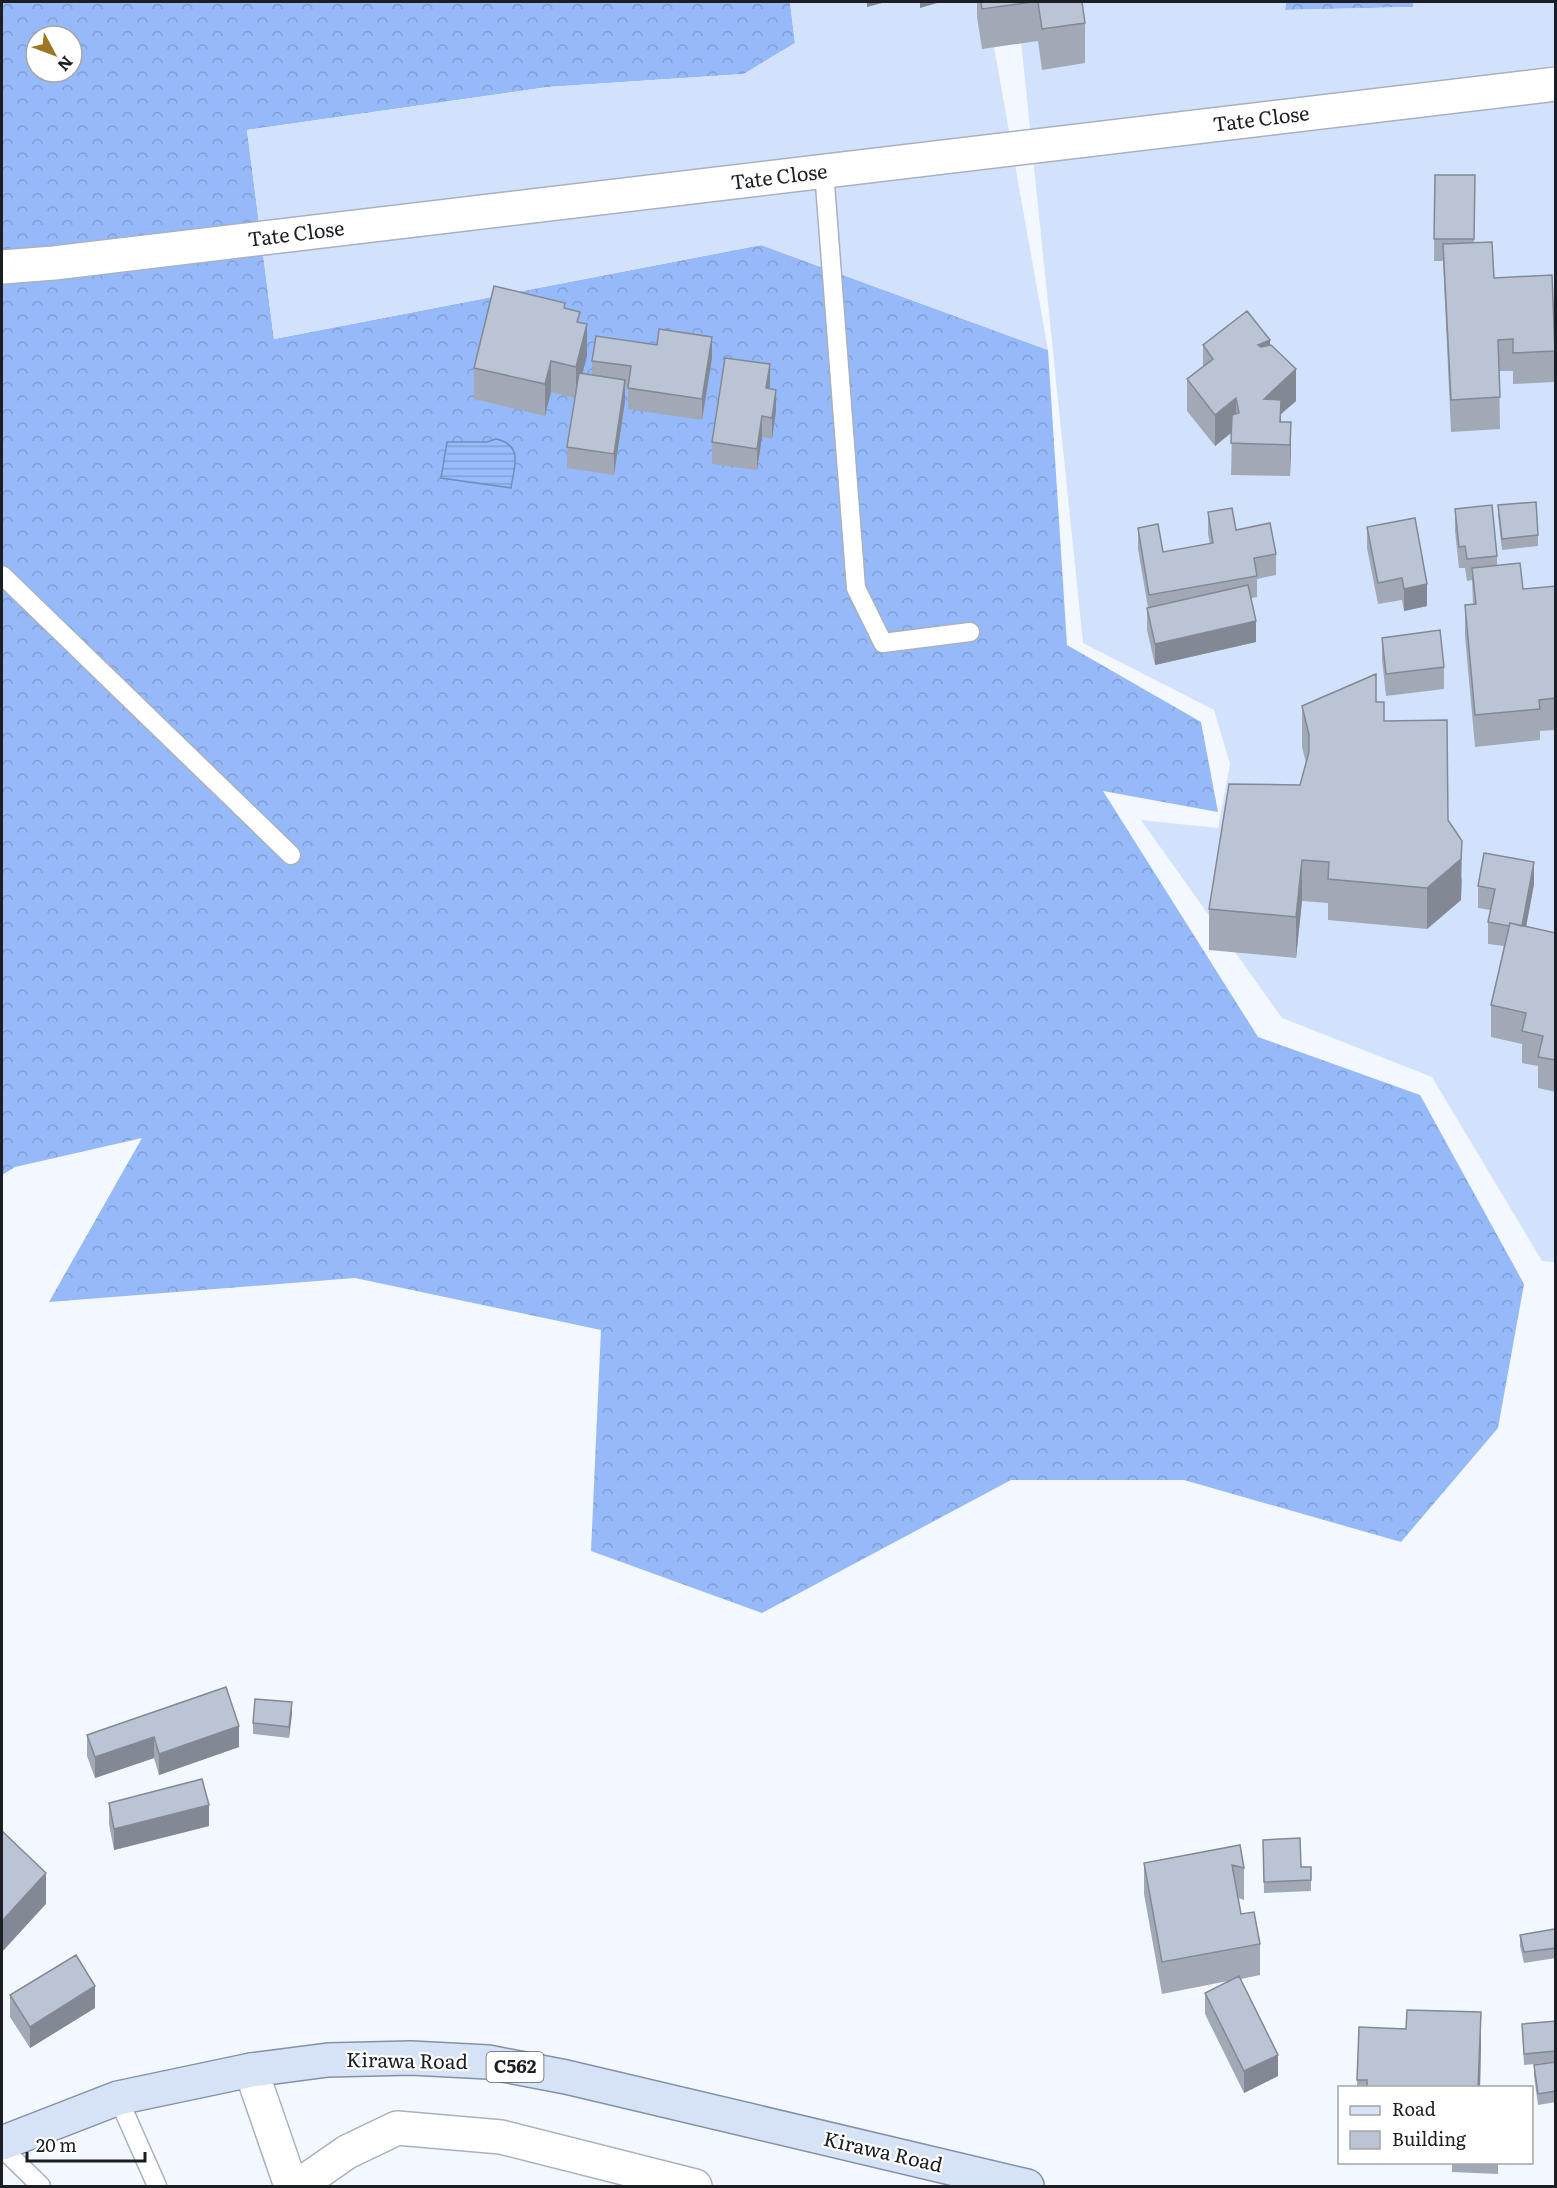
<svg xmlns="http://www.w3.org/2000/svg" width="1557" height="2188" font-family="Literata,serif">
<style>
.forest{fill:url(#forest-crowns);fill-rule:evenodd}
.garden{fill:#d3e2fc}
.water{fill:url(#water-rules);stroke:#728cba;stroke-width:1.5}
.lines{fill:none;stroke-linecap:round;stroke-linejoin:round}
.service-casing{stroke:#a8b1c1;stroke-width:21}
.minor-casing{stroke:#a8b1c1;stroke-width:36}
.tertiary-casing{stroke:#a8b1c1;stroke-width:36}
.primary-casing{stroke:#8391a8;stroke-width:36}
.service{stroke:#fff;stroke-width:18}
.minor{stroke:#fff;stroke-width:33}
.tertiary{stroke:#fff;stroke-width:33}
.primary{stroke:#d6e2f5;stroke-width:33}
.wall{fill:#a1a9b6}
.shaded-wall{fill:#838994}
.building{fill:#bbc4d4;stroke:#838994;stroke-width:1.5}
.labels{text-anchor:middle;stroke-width:4.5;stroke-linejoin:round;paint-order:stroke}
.shield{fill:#fff;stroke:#5f6266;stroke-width:1.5}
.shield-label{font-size:18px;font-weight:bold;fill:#1b1f24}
.street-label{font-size:20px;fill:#1b1f24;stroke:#fff}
</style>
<defs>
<pattern id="forest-crowns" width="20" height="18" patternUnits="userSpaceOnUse" patternTransform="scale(1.5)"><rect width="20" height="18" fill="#96b9fa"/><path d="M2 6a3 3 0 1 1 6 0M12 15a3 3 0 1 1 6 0" fill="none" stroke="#819fd6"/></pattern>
<pattern id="water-rules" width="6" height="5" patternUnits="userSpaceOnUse" patternTransform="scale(1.5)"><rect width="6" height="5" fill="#97bbfb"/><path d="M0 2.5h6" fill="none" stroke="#82a0d7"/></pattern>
</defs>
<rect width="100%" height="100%" fill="#f3f7fe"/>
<path class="forest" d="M2 2H790L795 43 744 74 548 87 247 130 274 339 761 245 1048 350 1067 645 1201 722 1218 812 1103 791 1258 1037 1420 1095 1524 1284 1498 1428 1401 1542 1184 1480H1011L762 1613 591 1551 601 1330 355 1278 49 1302 142 1138 15 1167 2 1175ZM36 36H72V72H36Z
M1286 2H1414L1413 7 1285 10Z"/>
<path class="garden" d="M790 2H986L1048 350 761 245 274 339 247 130 548 87 744 74 795 43Z
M1017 2H1286L1285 10 1413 7 1414 2H1555V1262L1542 1261 1432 1077 1282 1018 1141 820 1218 828 1230 764 1214 710 1083 643Z"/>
<path class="water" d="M496 439C524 445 514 467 511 488L441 478 447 442H487Z"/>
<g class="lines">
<defs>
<path id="service" d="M824 171 856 588 883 643 970 632
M2 575 291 855
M118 2098 157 2186
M2 2148 41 2186"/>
<path id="minor" d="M251 2070 291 2186
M298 2186 347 2152 397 2128 501 2137 695 2186"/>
<path id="tertiary" d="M2 267 54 263 1556 84"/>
<path id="primary" d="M2 2143 118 2098 251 2070 328 2060 411 2058 488 2062 566 2077 1027 2186"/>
</defs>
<use href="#service" class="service-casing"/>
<use href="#minor" class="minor-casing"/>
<use href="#tertiary" class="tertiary-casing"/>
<use href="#primary" class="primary-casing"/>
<use href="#service" class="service"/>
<use href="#minor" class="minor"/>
<use href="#tertiary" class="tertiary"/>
<use href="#primary" class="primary"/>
</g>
<path class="wall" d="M977 2H1082L1085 23V63L1042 70 1038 41 982 49 977 17Z
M1435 175H1475L1474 243 1494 278 1555 351V382L1513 384V371H1499L1500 429 1451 432 1443 261H1434Z
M565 308 580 323 587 356 582 374 592 375V361L712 358 702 420 628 409V387H625V401L614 475 567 468V447L575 398 551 392 545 416 474 399V368Z
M1203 345H1270L1296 401 1281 414V422H1291L1290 476 1231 475 1232 432 1215 446 1187 411V379L1203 367Z
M770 386 769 389 776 411 772 439 762 437 757 470 712 464V442Z
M1498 505 1538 535V546L1502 550 1498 516Z
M1455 509 1497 556V566L1523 589 1556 586V730L1540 731V740L1475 747 1465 636V605L1473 604 1472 580 1467 581 1465 568H1459L1455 531Z
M1208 512 1276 554V575L1257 579V597L1251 598 1256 642 1155 665 1147 630V608H1148L1138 549V528L1163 552 1210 544 1208 534Z
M1367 527 1427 606 1404 611 1402 600 1378 604 1367 548Z
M1382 638 1444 667V689L1386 696 1382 660Z
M1376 702 1384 721 1448 820 1462 881 1461 900 1427 929 1328 920V903L1302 901 1296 958 1209 950V909L1300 785 1306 763 1302 747V706Z
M1534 884 1526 926 1556 933V1092L1538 1088V1066L1522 1063V1044L1491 1037V1005L1504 946 1488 944V922L1491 910 1478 908V886Z
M226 1687 239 1747 159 1775 154 1758 95 1778 87 1756V1735Z
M292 1713 289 1738 253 1734V1723Z
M109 1803 209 1826 114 1850 109 1824Z
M1263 1840 1301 1867H1311V1891L1264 1893Z
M1240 1845 1244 1868V1900L1238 1898 1241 1914 1260 1944V1975L1241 1979 1278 2076 1244 2093 1205 2014V1993L1228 1981 1162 1994 1144 1894V1863Z
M1556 1934V1958L1524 1963 1520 1946V1935Z
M10 1995 95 2008 30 2048 10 2017Z
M1556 2021V2062L1524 2065 1522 2024Z
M1359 2027 1481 2043 1480 2088H1357Z
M1556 2062V2102L1538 2105 1534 2076V2065Z
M1452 2163H1498V2174L1452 2172Z"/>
<path class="shaded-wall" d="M867 2H886L867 7Z
M920 2H941L920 8Z
M587 324V356L576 398V367Z
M712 337V358L702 420V399Z
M1270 340V371L1258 345Z
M551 361V392L545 416V384Z
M770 364V386L766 410V388Z
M1296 369V401L1281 414V445L1264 399Z
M625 380V401L614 475V454Z
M776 390V411L772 439V418Z
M1236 398V429L1215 446V415Z
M762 416V437L757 470V449Z
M1291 422V453L1290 476V445Z
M1427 584V606L1404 611V589Z
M1256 621V642L1155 665V644Z
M1462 841 1461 900 1427 929V888Z
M1302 860V901L1296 958V917Z
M1534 862V884L1522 949V928Z
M292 1702V1713L289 1738V1727Z
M239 1726V1747L159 1775V1754Z
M154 1737V1758L95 1778V1757Z
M209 1805V1826L114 1850V1829Z
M46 1873V1904L2 1952V1921Z
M95 1986V2008L30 2048V2027Z
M1481 2012V2043L1480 2088H1478Z
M1278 2055V2076L1244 2093V2071Z"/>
<path class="building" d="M981 2H1032L982 9Z
M1038 2H1082L1085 23 1042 29Z
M1435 175H1475L1474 239H1434Z
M1492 242 1494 278 1552 275 1555 351 1513 353V339L1498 340 1500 397 1451 400 1443 244Z
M494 286 565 303 564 308 580 312 577 322 587 324 576 367 551 361 545 384 474 368Z
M1247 311 1270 340 1258 345 1261 347 1271 345 1296 369 1264 399 1281 400 1280 422H1291L1290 445 1231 443 1232 415 1239 413 1236 398 1215 415 1187 379 1213 359 1203 345Z
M659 329 712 337 702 399 628 388 631 366 592 361 596 336 657 345Z
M725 358 770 364 766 388 776 390 772 418 762 416 757 449 712 442Z
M579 373 625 380 614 454 567 447Z
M1536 502 1538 535 1502 539 1498 505Z
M1492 505 1497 556 1467 559 1465 546 1459 547 1455 509Z
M1232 508 1236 530 1270 523 1276 554 1254 558 1257 576 1149 595 1138 528 1158 524 1163 552 1213 543 1208 512Z
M1415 518 1427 584 1404 589 1402 578 1378 583 1367 527Z
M1520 563 1523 589 1556 586V698L1539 700 1540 709 1475 715 1465 605 1476 604 1472 568Z
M1248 585 1256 621 1155 644 1147 608Z
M1440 630 1444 667 1386 674 1382 638Z
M1376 674V702H1384V721L1447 720 1448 820 1462 841 1461 859 1427 888 1328 879 1329 862 1302 860 1296 917 1209 909 1229 784 1300 785 1309 752V735L1302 706Z
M1484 853 1534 862 1522 926 1510 923 1509 926 1488 922 1495 889 1478 886Z
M1510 923 1556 933V1060L1538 1057 1543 1036 1522 1031 1526 1013 1491 1005Z
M226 1687 239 1726 159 1754 154 1737 95 1757 87 1735Z
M255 1699 292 1702 289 1727 253 1723Z
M202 1779 209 1805 114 1829 109 1803Z
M2 1831 46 1873 2 1921Z
M1300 1838 1301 1867H1311V1880L1264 1882 1263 1840Z
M1240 1845 1244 1868 1232 1865 1241 1914 1254 1912 1260 1944 1162 1962 1144 1863Z
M1555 1929 1556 1948 1524 1952 1520 1935Z
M76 1955 95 1986 30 2027 10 1995Z
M1239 1976 1278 2055 1244 2071 1205 1993Z
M1407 2010 1481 2012 1478 2088H1367V2080H1357L1359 2027 1406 2029Z
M1556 2021V2051L1524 2054 1522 2024Z
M1556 2062V2091L1538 2094 1534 2065Z"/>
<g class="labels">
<rect class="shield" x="486.5" y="2052" width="57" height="30" rx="4.5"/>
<g class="shield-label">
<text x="515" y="2073">C562</text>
</g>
<g class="street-label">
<text transform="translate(1261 119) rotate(-7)" y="7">Tate Close</text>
<text transform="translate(779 177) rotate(-7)" y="7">Tate Close</text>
<text transform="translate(296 234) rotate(-7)" y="7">Tate Close</text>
<text transform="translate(407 2061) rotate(1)" y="7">Kirawa Road</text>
<text transform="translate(883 2152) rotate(13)" y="7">Kirawa Road</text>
</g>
</g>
<rect width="1557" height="2188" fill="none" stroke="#1b1f24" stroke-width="6"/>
<rect x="1338" y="2086" width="195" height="78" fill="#ffffff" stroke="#a4a5a7" stroke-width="1.5"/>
<rect x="1350" y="2106" width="30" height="9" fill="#d6e2f5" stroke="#a4a5a7" stroke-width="1.5"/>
<text x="1392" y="2116" font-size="18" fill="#1b1f24">Road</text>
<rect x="1350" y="2131" width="30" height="18" fill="#bbc4d4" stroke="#a4a5a7" stroke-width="1.5"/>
<text x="1392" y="2146" font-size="18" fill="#1b1f24">Building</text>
<g transform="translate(54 54) rotate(131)"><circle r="28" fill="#ffffff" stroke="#a4a5a7" stroke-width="1.5"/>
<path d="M0-4.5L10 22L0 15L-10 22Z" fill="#9d7623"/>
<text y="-9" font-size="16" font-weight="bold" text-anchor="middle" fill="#1b1f24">N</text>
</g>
<path d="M27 2152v9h118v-9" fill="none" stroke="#1b1f24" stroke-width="3"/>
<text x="36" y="2152" font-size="18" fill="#1b1f24" stroke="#ffffff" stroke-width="4.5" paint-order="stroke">20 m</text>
</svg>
